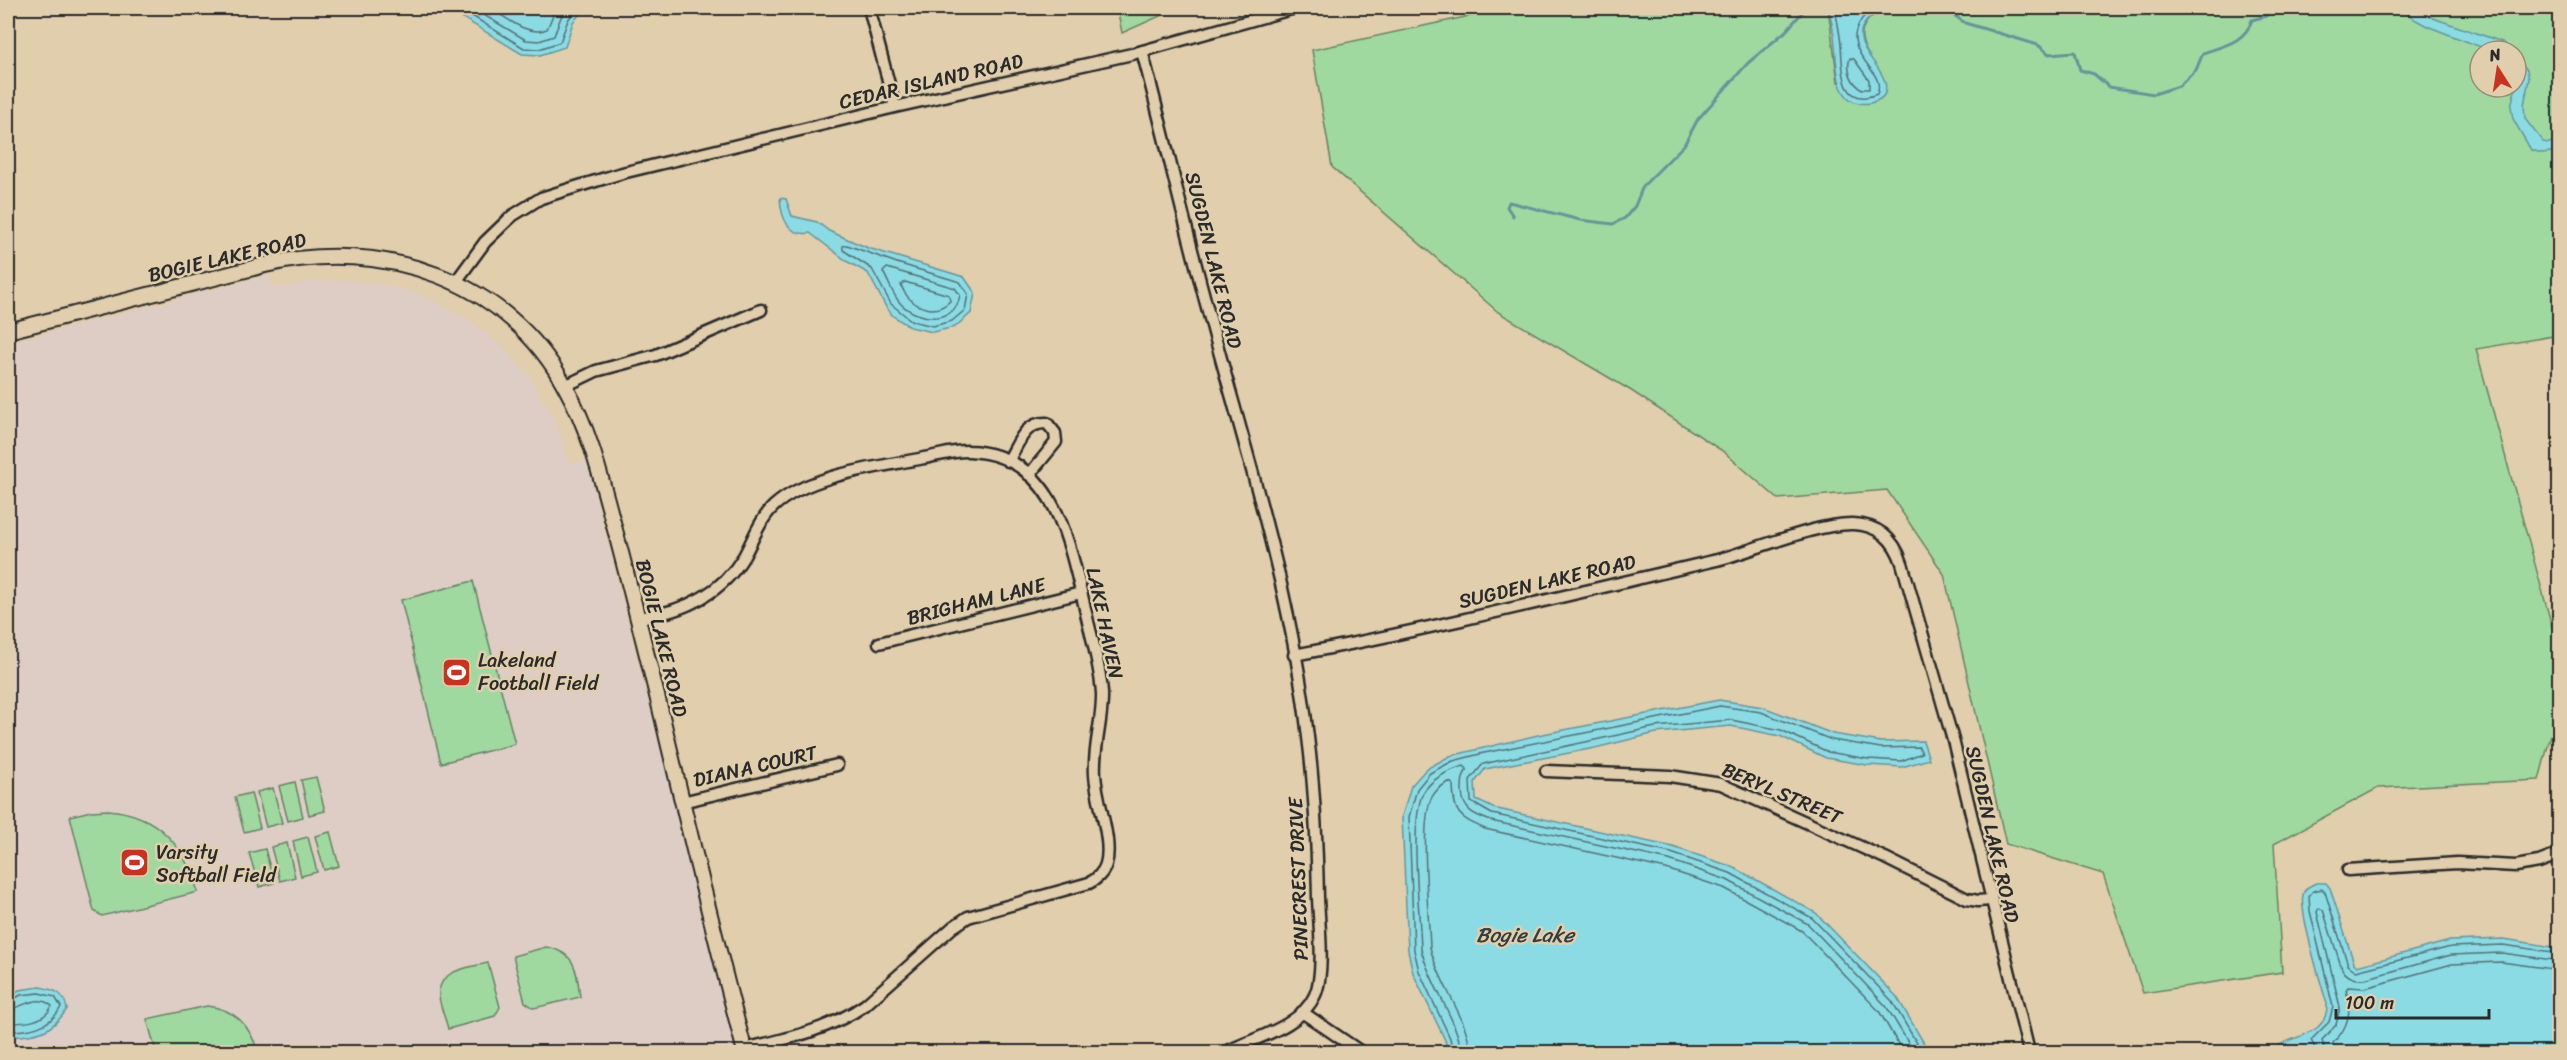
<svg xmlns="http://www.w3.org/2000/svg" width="2567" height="1060" font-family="Sriracha,sans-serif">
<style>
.built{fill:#ddcdc5}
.green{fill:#a0d99f;stroke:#668265;stroke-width:1.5;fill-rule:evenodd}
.water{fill:#8bdbe5;stroke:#65959b;stroke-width:1.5}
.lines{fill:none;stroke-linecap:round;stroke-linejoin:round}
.shore{stroke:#517175;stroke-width:1.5}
.stream{stroke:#65959b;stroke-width:3}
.street-casing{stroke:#2b2b2b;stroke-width:15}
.secondary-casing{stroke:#2b2b2b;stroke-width:18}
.street{stroke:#e1ceac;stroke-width:10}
.secondary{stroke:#e1ceac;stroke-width:14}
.labels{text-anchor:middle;stroke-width:5;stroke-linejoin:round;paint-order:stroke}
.street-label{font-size:20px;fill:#2b2b2b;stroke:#e1ceac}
.poi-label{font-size:20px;fill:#2b2b2b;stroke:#e1ceac;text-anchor:start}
.water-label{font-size:21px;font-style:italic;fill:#353d3e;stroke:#e1ceac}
</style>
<rect width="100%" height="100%" fill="#e1ceac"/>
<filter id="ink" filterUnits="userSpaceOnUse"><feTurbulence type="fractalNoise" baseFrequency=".0167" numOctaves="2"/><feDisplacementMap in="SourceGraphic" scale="12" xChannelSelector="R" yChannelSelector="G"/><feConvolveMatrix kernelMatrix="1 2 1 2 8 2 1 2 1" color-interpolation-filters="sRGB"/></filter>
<g filter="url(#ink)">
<path class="built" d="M269 275 274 289 311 281 348 280 382 284 422 295 467 318 501 345 531 379 555 421 571 464 586 460 738 1050 728 1052H8V343Z"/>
<path class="green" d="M1117 8H1178L1122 33Z
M1507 8H1828L1838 82 1881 74C1862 48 1848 26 1885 8H2559V335L2476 349 2559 652V704L2539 780 2378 788 2274 844 2282 972 2143 993 2103 874 2006 844 1944 574 1887 490 1778 499 1724 452 1630 390 1498 312 1332 167 1312 50ZM2480 51H2516V87H2480Z
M473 581 515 744 441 763 401 600Z
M316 777 325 811 309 815 301 780Z
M295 782 303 817 288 821 279 786Z
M273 788 282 823 266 827 257 792Z
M251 793 260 828 244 832 235 797Z
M108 810C159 814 184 846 198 892L102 916 94 911 70 816 91 811Z
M330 832 339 866 324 870 315 836Z
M308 837 317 872 301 876 293 841Z
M287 843 295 877 280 881 271 847Z
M265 849 274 883 259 887 249 853Z
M546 947C576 952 577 971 580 997L534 1008 525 1002 513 956Z
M488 963 500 1007 495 1016 448 1029C446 1019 438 1003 439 993 440 969 471 967 488 963Z
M207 1006C236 1009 250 1026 258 1052H156L147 1019Z"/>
<path class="water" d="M450 8H585L573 22 565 47 540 55 522 54 461 17Z
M1828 8H1885C1826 38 1894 65 1885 93 1883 99 1876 101 1870 103 1835 109 1837 66 1835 44 1834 32 1831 19 1828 8Z
M2403 8H2418L2433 18 2502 42 2512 51H2491L2427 26 2414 19Z
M2516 55 2527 70 2529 79 2524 105 2525 119 2543 142 2549 143 2559 140V151L2542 153 2531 150 2513 119 2511 106 2519 75Z
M780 198 786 199 792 216 817 222 829 231 868 248 964 277 975 293 971 313 955 327 933 332 910 327 893 316 886 307 868 273 848 262 810 233C788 237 781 217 780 198Z
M1719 700 1763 707 1833 734 1881 742 1923 741 1929 759 1902 767 1867 765 1826 758 1780 736 1731 726 1656 733 1595 748 1485 769 1475 782 1476 800 1493 808 1673 847 1733 867 1816 913 1897 997 1929 1052H1448L1445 1040 1413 973 1408 951 1402 816 1411 786 1426 769 1450 756 1538 735Z
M2316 883H2326L2330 888 2354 963 2357 966 2450 941 2504 939 2559 948V1052H2312L2309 1049 2298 1052H2271C2287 1033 2328 1040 2327 1004 2321 984 2299 912 2303 895 2304 888 2310 886 2316 883Z
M40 987C55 990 64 992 67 1009 51 1033 38 1035 10 1037L8 1035V997L19 990Z"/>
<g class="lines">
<path class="shore" d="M459 8 524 48 539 49 560 42 568 20 577 8
M472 8 526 40 539 41 554 36 561 17 568 8
M490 8C507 18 527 37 547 29L556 8
M1835 8C1837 20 1840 33 1841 45 1843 68 1840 109 1877 94 1889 67 1826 50 1872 8
M1850 58 1854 59 1869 80V89H1862C1851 83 1846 69 1850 58Z
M847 245 897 263 960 282 968 294 965 310 952 321 933 326 912 321 891 304 872 269 843 250V246Z
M887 268 955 288 960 295C956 325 918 321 901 304 893 296 889 282 883 272Z
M905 282 949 295 950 301C933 318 908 305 901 285Z
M8 1002 21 995 39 993 55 997 61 1007C50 1028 29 1031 8 1031
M8 1009C23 1008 37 993 52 1006 44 1023 24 1023 8 1023
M1453 1052 1450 1038 1419 971 1414 950 1409 817 1417 789 1430 773 1453 761 1484 753 1720 706 1761 712 1832 740 1881 748 1919 747 1922 753 1901 761 1868 759 1828 752 1781 730 1731 720 1655 727 1483 764 1470 780 1471 802 1492 814 1671 853 1730 873 1812 918 1892 1001 1922 1052
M1461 1052C1459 1022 1429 983 1421 949 1420 914 1409 821 1423 793 1431 779 1449 770 1464 766L1467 769C1462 777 1462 783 1462 792 1463 811 1475 815 1491 821L1669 860 1727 880 1808 924 1886 1006 1914 1052
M1470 1052C1469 1019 1438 983 1430 947 1429 916 1419 820 1432 797 1436 790 1442 785 1449 782L1453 784C1454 814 1458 817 1485 829L1666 869 1724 888 1802 931 1879 1011 1903 1052
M2317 1052 2311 1040 2329 1022 2333 1007 2310 911 2309 896 2313 891 2322 889 2325 892 2348 965 2356 971 2451 947 2503 945 2560 953
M2325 1052 2322 1040 2336 1025 2340 1007 2317 912 2319 908 2323 910 2342 969C2347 977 2354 980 2364 979L2451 955 2502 953 2560 961
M2334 1052 2333 1043C2349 1027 2352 1011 2346 990L2348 987 2365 988 2452 964 2501 962 2560 970"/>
<path class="stream" d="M1944 8 1965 23 2038 45 2049 54 2075 52 2080 70 2094 74 2109 87 2154 94 2179 86 2196 70 2203 53C2222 46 2245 43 2252 20L2266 16 2273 8
M1513 216 1507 207 1509 202 1580 220 1613 224 1625 218 1635 206 1643 186 1684 145 1698 119 1748 63 1786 31 1806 8"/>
<defs>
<path id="street" d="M869 8 895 107
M1142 51C1166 141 1186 232 1211 322 1248 459 1292 596 1308 737 1315 791 1317 844 1318 898 1319 923 1325 973 1315 995 1301 1027 1254 1038 1226 1052
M455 283 485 242 512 216 541 198 576 187 622 173 895 107 1132 54 1295 8
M565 386 596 371 656 355 761 310
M1008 461C1019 443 1024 422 1047 423L1055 433 1056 442 1029 475
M639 618C682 612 721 595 744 556 753 540 760 519 774 506 809 474 880 467 924 458 938 456 955 450 969 451 1054 455 1068 538 1084 604 1090 633 1100 663 1102 693 1103 720 1093 747 1095 774 1096 800 1113 840 1106 864 1104 872 1096 880 1089 883L968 917 953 927 865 1005C829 1030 786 1039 744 1049
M879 643 1081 593
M1294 655C1436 628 1576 593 1717 560 1755 550 1817 523 1853 524 1879 525 1894 539 1902 563L1953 740 2029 1052
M1546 771 1670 776 1721 784 1885 858 1967 899 1978 901 1990 900
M682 802 837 765
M2348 870 2457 863 2516 866 2539 862 2560 854
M1302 1012 1361 1052"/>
<path id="secondary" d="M8 331 265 265C381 238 508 278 566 388 590 431 601 478 614 526 630 586 645 647 660 708 687 823 715 938 745 1052"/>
</defs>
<use href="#street" class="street-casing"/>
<use href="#secondary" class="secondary-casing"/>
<use href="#street" class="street"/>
<use href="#secondary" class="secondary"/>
</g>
</g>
<defs>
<symbol id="stadium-square" viewBox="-11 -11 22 22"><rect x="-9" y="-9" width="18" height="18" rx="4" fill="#c8321e" stroke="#e1ceac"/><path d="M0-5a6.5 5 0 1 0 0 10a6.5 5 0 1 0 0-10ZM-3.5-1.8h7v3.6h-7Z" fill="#fff"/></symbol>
</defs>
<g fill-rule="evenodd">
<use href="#stadium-square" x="440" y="656" width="33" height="33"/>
<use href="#stadium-square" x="118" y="846" width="33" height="33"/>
</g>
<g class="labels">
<g class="street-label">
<text transform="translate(931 81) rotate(-13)" y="7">CEDAR ISLAND ROAD</text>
<text transform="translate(227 257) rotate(-13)" y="7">BOGIE LAKE ROAD</text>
<text transform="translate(1214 260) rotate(76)" y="7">SUGDEN LAKE ROAD</text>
<text transform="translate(1547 581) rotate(-13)" y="7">SUGDEN LAKE ROAD</text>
<text transform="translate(976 601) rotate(-14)" y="7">BRIGHAM LANE</text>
<text transform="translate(1105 623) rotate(78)" y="7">LAKE HAVEN</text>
<text transform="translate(662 638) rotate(76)" y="7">BOGIE LAKE ROAD</text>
<text transform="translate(755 766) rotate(-13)" y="7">DIANA COURT</text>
<text transform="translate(1782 793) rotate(23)" y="7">BERYL STREET</text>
<text transform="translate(1993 834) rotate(77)" y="7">SUGDEN LAKE ROAD</text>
<text transform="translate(1298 879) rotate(-92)" y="7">PINECREST DRIVE</text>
</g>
<g class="poi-label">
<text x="478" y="667">Lakeland<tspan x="478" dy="23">Football Field</tspan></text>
<text x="156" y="859">Varsity<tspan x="156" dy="23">Softball Field</tspan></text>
</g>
<g class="water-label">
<text x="1525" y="942">Bogie Lake</text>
</g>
</g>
<rect width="2567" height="1060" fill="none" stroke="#e1ceac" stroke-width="30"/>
<rect x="15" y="15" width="2537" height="1030" fill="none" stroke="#2b2b2b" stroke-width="2" filter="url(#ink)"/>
<g transform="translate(2498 69) rotate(348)"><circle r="28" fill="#e1ceac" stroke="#988d78" stroke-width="1.5"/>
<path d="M0-4.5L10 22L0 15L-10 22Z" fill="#c8321e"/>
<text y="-9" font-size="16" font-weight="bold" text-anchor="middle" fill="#2b2b2b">N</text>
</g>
<path d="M2336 1009v9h153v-9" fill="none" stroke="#2b2b2b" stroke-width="3"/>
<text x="2345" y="1009" font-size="18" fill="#2b2b2b" stroke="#e1ceac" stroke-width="4.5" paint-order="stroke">100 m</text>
</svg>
